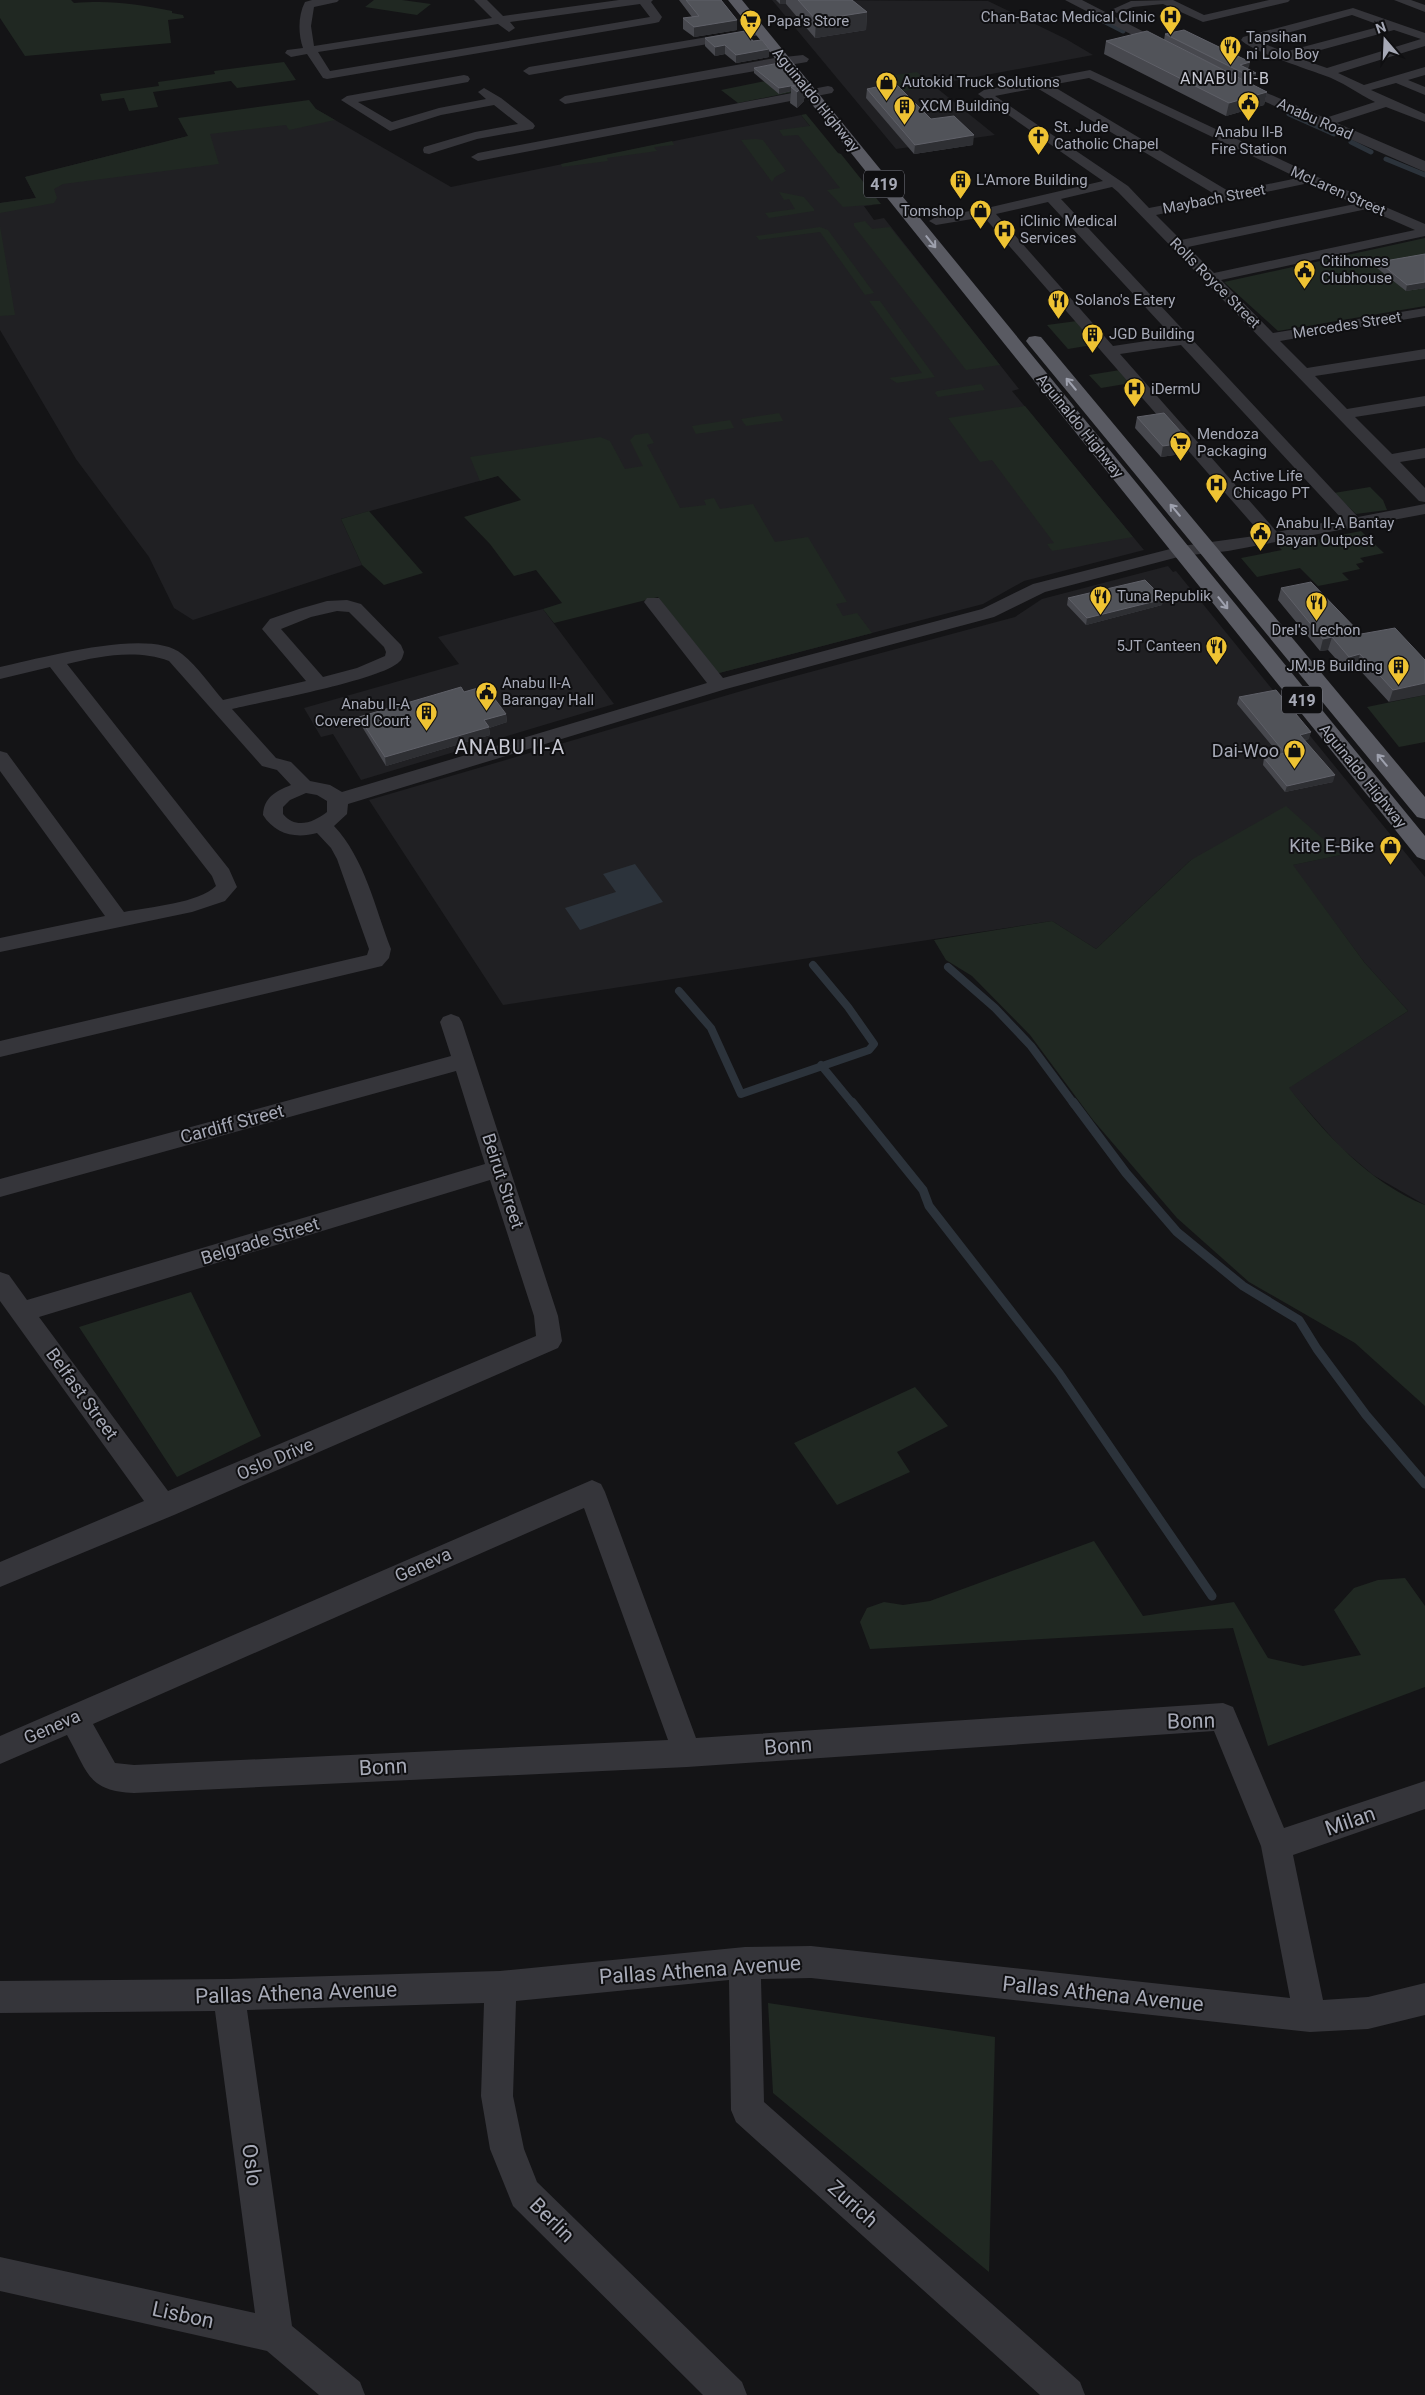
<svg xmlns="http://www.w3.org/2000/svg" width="1425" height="2395" font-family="Roboto,sans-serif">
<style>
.built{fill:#202023}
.green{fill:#202822}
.water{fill:#2c333b}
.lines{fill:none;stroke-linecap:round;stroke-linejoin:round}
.stream-far2{stroke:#2c333b;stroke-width:5}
.stream-far1{stroke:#2c333b;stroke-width:8}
.stream{stroke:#2c333b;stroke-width:9}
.minor{fill:#35353a;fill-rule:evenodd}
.tertiary{fill:#35353a;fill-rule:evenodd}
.trunk{fill:#595a62;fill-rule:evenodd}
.wall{fill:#47484e}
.shaded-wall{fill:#2e2f33}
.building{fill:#515359;stroke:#5f6068}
.oneway{stroke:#9ea1ae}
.labels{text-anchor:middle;stroke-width:4;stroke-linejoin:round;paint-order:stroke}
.far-poi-label{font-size:15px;fill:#a6a9b6;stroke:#0f0f11;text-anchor:start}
.far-street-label{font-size:15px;fill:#a6a9b6;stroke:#0f0f11}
.far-quarter-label{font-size:16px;letter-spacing:1px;fill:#c7c8d2;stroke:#0f0f11}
.shield{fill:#0f0f11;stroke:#797b84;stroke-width:1}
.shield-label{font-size:16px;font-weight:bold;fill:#a6a9b6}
.poi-label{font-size:18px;fill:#a6a9b6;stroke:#0f0f11;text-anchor:end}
.street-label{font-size:18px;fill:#a6a9b6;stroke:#0f0f11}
.quarter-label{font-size:20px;letter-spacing:1px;fill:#c7c8d2;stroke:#0f0f11}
.near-street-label{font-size:21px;fill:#a6a9b6;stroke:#0f0f11}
</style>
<rect width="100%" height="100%" fill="#141416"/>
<path class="built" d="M772 0 988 1 1066 39 1093 55 933 85 995 135 896 149Z
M316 109 451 187 801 115 873 205 864 206 874 220 884 218 1019 389 1012 391 1144 550 1024 581 983 604 719 673 588 451 341 519 362 565 193 620 174 608 149 557 76 459 0 330V203L36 198 25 177 256 119Z
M1168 566 1173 572 1176 571 1425 877V1205L1373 1175 1340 1147 1288 1088 1408 1011 1364 962 1292 865 1340 855 1191 860 1096 949 1052 921 503 1005 369 800 762 685 1015 617 1042 599Z
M543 609 614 704 361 780 333 734 321 737 304 708 459 664 438 637Z"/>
<path class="green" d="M0 0H71L74 3C113 0 135 4 172 11V13L183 15 184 18 168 20 171 43 25 56 0 18Z
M374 0H402L431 4 417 15 365 7Z
M284 62 296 80 237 88 231 81 153 92 158 107 129 111 124 98 102 101 100 94 159 86 158 82 215 74 214 71Z
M917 72 932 86 900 92 895 88 899 86 887 76Z
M785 77 793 92 738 103 721 90Z
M309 100 316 109 335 120 289 130 286 125 210 134 219 164 63 184 54 189 57 198 54 203 0 213V203L36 198 25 177 188 136 178 118Z
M806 114 838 153 841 154 881 204 843 207 827 190 840 188 798 135 783 136 779 130 810 126 801 115Z
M755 139 763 140 786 171 775 177 772 182 741 140Z
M672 141 674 145 654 147 657 151 607 158 608 161 562 167 561 164Z
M779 192 804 197 814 209V211L769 218 765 213 795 209 789 199 784 200Z
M865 221 872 229 890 227 1000 365 966 370 854 226V223Z
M0 226 15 315 0 316Z
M820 227 828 230 874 293 865 295 820 232 759 240 756 236Z
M1425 238V306L1278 331 1224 282Z
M869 301H880L935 377 897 383 889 378 922 373Z
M1077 321 1098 344 1068 349 1047 325Z
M1120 370 1131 383 1101 388 1089 375Z
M981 384 985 390 938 397 935 393 937 391Z
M1025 406 1133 537 1052 551 1047 544 1054 543 992 460 980 462 948 418Z
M779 413 783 421 746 426 741 419Z
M730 420 734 428 696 434 692 426Z
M648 433 654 443 647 445 680 508 706 505 704 500 714 498 720 509 753 504 775 542 808 537 847 602 836 604 843 616 857 613 872 633 719 673 713 671 658 597 554 623 543 609 562 603 536 570 514 576 490 544 464 517 521 500 498 476 480 481 470 457 600 437 610 441 625 469 643 466 630 440 635 435Z
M1370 487 1383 500 1387 510 1356 514 1334 493Z
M369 511 423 573 384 585 362 565 341 519Z
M1361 531 1384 553 1360 558 1364 562 1356 564 1360 569 1342 573 1349 580 1318 586 1300 568 1257 577 1241 558 1282 550 1279 547Z
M1425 695V742L1399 747 1367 707Z
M1286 806 1341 855 1293 865 1364 962 1408 1011 1289 1088C1326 1134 1368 1182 1425 1205V1406L1355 1343 1249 1282 1177 1218 1093 1120 1030 1035 972 976 946 960 934 940 1052 921 1096 949 1191 860Z
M191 1292 261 1436 177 1477 79 1327Z
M915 1387 948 1426 897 1452 910 1472 837 1505 794 1443Z
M1094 1541 1143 1616 1234 1602 1268 1658 1303 1666 1361 1655 1334 1610 1354 1588 1378 1580 1405 1578 1425 1606V1687L1268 1746 1233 1628 870 1649 860 1622 867 1608 884 1602 903 1605 930 1601Z
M768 2003 995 2037 989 2272 773 2093Z"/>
<path class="water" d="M635 864 663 902 580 930 565 908 616 892 603 874Z"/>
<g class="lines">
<path class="stream-far2" d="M1090 14 1123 31
M1289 114 1334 134
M1351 142 1371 152
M1386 159 1425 175"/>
<path class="stream-far1" d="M948 967 995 1008 1031 1046 1074 1104
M679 991 711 1028 741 1094 869 1050 874 1044 848 1007 813 965
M821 1065 853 1104"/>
<path class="stream" d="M852 1102 923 1190 929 1206 1059 1373 1212 1596
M1073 1102 1126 1173 1177 1232 1243 1286 1299 1320 1317 1349 1366 1415 1425 1484"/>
<path class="minor" d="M312 0H339L337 2 314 7 311 26 314 46 492 18 474 0H487L503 16 619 0H653L651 2 662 17 659 22 655 23 327 79 323 78 307 54 291 57 285 53 287 50 303 48C298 34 298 15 305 2ZM640 4 650 17 330 71 318 52 498 24 509 32 515 28 510 22Z
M1173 0 1204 15 1269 0H1290L1288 2 1203 22 1163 4 1133 7 1117 13 1111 10 1131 1Z
M1394 0H1411L1425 5V12Z
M1353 8 1425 33V46L1338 73 1364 85 1425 67V75L1408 80 1425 87V95L1396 83 1371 90 1425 114V122L1386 107 1327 126H1319L1317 123 1319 120 1375 102C1358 94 1342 81 1323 75 1307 69 1251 51 1241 40L1243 37ZM1352 15 1382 26 1284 52 1258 41ZM1394 30 1421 39 1327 68 1295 57Z
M761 28 765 30V34L529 75 523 71 529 67Z
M803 55 809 59 807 62 565 104 559 100 565 96 775 58Z
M1090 70 1339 187 1425 224V236L1221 280 1273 333 1425 308V316L1280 341 1307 368 1425 349V359L1315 376 1347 409 1425 396V406L1355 417 1392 454 1425 448V458L1400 462 1425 488V502L1419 501 1118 192 1112 187 1061 199 1358 517 1425 504V514L1228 551 1182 556 1045 592 994 617 726 689 348 804 347 814 334 826C365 859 375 908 391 949L389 958 382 966 0 1057V1041L367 955 369 949 337 859 331 848 317 833C295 839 275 834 263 815 264 797 276 791 291 785L277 770 262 766 169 661C136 649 100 656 67 664L229 869 237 887 225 901 192 912 0 952V938L105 916 0 771V751L7 753 124 912C149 907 199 903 216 886L212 876 50 667 0 679V667C40 659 149 627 182 654 198 667 210 685 223 700L306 681 262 629 270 619 299 609 327 601 347 600 361 604 401 645 404 652C403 656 402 660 399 662 381 680 262 702 232 709L276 758 291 762 310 781 330 785 342 792 707 683 647 606 644 602 647 598H659L723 678 982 609 1033 584 1182 546 1262 535 984 217 936 225 929 221 936 217 987 208 1103 181 978 94 984 90ZM1089 78 1298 178 1230 192 1051 85ZM1037 88 1216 195 1149 208 1128 186 995 96ZM1309 183 1355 204 1181 240 1156 215ZM1048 202 1173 337 1113 346 996 214ZM1367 209 1415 230 1214 273 1188 247ZM1181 345 1342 519 1277 532 1120 354ZM337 611 349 612 384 647 386 652 385 656 357 668 323 677 281 629 311 617ZM306 793 317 795 327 801V812C314 822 296 830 283 814V807L290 800Z
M464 75 468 76 470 79 468 82 358 102 392 122 439 108 486 99 478 92 484 88 501 98 533 123 535 126 533 129 477 139 429 154 424 153 423 150 424 147 475 132 518 124 494 105 441 115 390 131 341 100 347 96Z
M828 86 832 87 834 90 832 93 478 161 471 157 478 153Z
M451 1014 459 1017 462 1022 558 1316 562 1341 558 1348 174 1515 0 1587V1562L144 1501 0 1301V1272L9 1275 27 1300 485 1164 456 1071 0 1197V1179L451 1056 440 1022 443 1017ZM490 1180 534 1316 536 1336 168 1491 39 1317Z
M592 1480 601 1484 605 1492 696 1738 1223 1703 1233 1707 1284 1828 1425 1781V1809L1293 1855 1323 2000 1368 1997 1425 1983V2015L1368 2029 1310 2032 811 1978 761 1979 764 2102 1080 2382 1085 2395H1040L736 2122 731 2110 729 1980 516 2001 513 2096 524 2149 537 2182 742 2382 747 2395H703L513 2206 490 2149 481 2096 484 2003 247 2010 292 2326 360 2382 365 2395H319L267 2351 0 2291V2257L255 2313 215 2011 0 2013V1981L229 1979 500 1971 745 1947 811 1946 1290 1998 1261 1846 1214 1731 687 1767 134 1793C87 1791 88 1772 67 1735L0 1764V1736ZM584 1508 668 1740 134 1765 115 1763 93 1724Z"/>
<path class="tertiary" d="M1065 0H1082L1181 51 1179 54H1169Z
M1232 78 1425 161V172L1227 85 1225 82Z"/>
<path class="trunk" d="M728 0H742L1425 836V860L1417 857Z
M1035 336 1041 337 1425 797V819L1417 817 1029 345 1026 341 1029 337Z"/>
</g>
<path class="wall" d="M679 0H721L737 20V30L694 37 683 29V18L692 17Z
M776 0H852L867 12 866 30 815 38 786 4H780Z
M1165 34 1249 67 1247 68 1256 73 1255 78 1246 81 1164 40Z
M705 38 753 41 769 49V57L736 63 725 54 715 56 705 46Z
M1106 41 1267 92 1264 105 1226 116 1104 54Z
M754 68 796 85 804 101 797 108 790 103 791 91 779 94 754 73Z
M867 89 931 119 973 145 914 154 866 98Z
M1425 254V288L1406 291 1377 268 1379 262Z
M1137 417 1188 453 1161 457 1135 428Z
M1281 588 1361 634 1425 660 1389 702 1357 667 1345 669 1328 650 1320 651 1278 600Z
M1068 598 1162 605 1086 625 1067 605Z
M464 692 506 714 507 722 489 728 490 735 386 766 361 725 359 717Z
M1239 697 1309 739 1305 740 1333 782 1285 792 1263 765 1264 758 1279 754 1237 704Z"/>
<path class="shaded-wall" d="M780 0H786V4H780Z
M867 12 866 30 815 38 816 20Z
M737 20V30L694 37V27Z
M725 45V54L715 56V47Z
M769 49V57L736 63V55Z
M1250 62 1249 67 1239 70 1240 65Z
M1256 73 1255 78 1246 81 1247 75Z
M796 85V90L791 87V91L779 94V88Z
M805 85 804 101 797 108V92Z
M1267 92 1264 105 1226 116 1229 103Z
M974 135 973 145 914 154 915 145Z
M1425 282V288L1406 291 1407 285Z
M1190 442 1188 453 1161 457 1163 446Z
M1164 599 1162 605 1086 625 1087 618Z
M1332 637 1328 650 1320 651 1323 639Z
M1360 654 1357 667 1345 669 1349 657Z
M1425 683V695L1389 702 1393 690Z
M506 714 507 722 489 728 490 735 386 766 385 757 484 720Z
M1311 732 1309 739 1299 741 1300 735Z
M1335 775 1333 782 1285 792 1287 786Z"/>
<path class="building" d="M686 0H721L737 20 694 27 683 18 699 16Z
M798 0H852L867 12 816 20Z
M1184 30 1250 62 1240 65 1256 73 1247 75 1165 34Z
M745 31 753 41 762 40 769 49 736 55 725 45 715 47 705 38Z
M1147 31 1267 92 1229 103 1106 41Z
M779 63 796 85 779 88 754 68Z
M895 83 931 119 954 116 974 135 915 145 867 89Z
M804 84 805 85 797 92 791 87Z
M1425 254V282L1407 285 1379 262Z
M1164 413 1190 442 1163 446 1137 417Z
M1145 580 1164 599 1087 618 1068 598Z
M1311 582 1361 634 1395 628 1425 660V683L1393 690 1360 654 1349 657 1332 637 1323 639 1281 588Z
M485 686 506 714 484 720 489 727 385 757 359 717 461 687 464 692Z
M1276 690 1311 732 1300 735 1335 775 1287 786 1264 758 1285 753 1239 697Z"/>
<defs><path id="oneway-shaft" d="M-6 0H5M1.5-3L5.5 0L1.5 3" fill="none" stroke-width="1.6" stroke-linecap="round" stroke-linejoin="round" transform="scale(1.25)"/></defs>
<g class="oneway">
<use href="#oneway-shaft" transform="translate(931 242) rotate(51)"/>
<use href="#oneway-shaft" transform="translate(1071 384) rotate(-130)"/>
<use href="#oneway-shaft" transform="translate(1175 510) rotate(-130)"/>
<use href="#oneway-shaft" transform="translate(1223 603) rotate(51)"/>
<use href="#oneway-shaft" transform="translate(1382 760) rotate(-130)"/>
</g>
<defs>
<symbol id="hospital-pin" viewBox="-11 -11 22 30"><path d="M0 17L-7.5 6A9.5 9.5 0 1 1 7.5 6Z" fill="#efc333" stroke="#0f0f11"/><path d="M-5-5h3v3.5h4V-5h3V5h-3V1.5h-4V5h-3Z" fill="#111"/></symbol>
<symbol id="supermarket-pin" viewBox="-11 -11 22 30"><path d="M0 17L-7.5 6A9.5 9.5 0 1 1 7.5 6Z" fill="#efc333" stroke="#0f0f11"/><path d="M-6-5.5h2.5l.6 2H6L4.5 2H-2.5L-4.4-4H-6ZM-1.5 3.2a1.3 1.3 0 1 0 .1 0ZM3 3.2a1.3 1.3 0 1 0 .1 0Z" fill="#111"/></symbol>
<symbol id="restaurant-pin" viewBox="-11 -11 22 30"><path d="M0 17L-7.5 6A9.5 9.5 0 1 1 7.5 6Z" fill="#efc333" stroke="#0f0f11"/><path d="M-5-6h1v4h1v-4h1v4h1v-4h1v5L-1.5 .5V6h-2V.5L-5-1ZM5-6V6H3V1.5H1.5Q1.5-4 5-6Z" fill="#111"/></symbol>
<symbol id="shop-pin" viewBox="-11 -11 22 30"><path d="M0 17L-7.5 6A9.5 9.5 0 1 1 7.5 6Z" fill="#efc333" stroke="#0f0f11"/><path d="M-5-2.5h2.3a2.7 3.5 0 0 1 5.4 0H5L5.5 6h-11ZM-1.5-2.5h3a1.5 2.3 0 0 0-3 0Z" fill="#111"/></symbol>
<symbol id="civic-pin" viewBox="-11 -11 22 30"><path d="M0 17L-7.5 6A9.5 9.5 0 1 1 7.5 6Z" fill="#efc333" stroke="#0f0f11"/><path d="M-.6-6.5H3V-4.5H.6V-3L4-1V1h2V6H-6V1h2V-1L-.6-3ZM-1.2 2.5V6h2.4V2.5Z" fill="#111"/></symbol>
<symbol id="building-pin" viewBox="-11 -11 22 30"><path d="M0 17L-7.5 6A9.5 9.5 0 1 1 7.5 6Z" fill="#efc333" stroke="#0f0f11"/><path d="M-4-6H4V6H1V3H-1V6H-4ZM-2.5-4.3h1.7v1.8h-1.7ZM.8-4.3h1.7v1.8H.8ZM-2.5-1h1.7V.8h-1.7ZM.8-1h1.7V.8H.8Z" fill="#111"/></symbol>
<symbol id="church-pin" viewBox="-11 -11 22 30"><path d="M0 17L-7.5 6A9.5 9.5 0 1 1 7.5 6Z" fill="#efc333" stroke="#0f0f11"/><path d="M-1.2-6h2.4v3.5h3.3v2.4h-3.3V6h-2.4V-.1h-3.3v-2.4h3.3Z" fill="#111"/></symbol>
</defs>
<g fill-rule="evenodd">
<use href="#hospital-pin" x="1158" y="4" width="25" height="34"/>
<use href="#supermarket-pin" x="738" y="8" width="25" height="34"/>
<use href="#restaurant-pin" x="1218" y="34" width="25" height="34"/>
<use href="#shop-pin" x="874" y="70" width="25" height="34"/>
<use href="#civic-pin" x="1236" y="90" width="25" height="34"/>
<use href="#building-pin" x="892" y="94" width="25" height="34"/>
<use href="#church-pin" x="1026" y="124" width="25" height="34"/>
<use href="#building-pin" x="948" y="168" width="25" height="34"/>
<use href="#shop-pin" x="968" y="198" width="25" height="34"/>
<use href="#hospital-pin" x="992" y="218" width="25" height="34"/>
<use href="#civic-pin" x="1292" y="258" width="25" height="34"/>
<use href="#restaurant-pin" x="1046" y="288" width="25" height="34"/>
<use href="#building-pin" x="1080" y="322" width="25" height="34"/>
<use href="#hospital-pin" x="1122" y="376" width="25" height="34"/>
<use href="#supermarket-pin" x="1168" y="430" width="25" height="34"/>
<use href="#hospital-pin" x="1204" y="472" width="25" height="34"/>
<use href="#civic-pin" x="1248" y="520" width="25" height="34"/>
<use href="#restaurant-pin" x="1088" y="584" width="25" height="34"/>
<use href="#restaurant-pin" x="1304" y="590" width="25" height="34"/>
<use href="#restaurant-pin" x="1204" y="634" width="25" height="34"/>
<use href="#building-pin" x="1386" y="654" width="25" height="34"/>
<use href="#civic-pin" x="474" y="680" width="25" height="34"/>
<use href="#building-pin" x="414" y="700" width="25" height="34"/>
<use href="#shop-pin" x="1282" y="738" width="25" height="34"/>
<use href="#shop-pin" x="1378" y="834" width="25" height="34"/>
</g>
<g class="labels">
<g class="far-poi-label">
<text x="1155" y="22" text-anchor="end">Chan-Batac Medical Clinic</text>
<text x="767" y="26">Papa's Store</text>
<text x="1246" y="42">Tapsihan<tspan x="1246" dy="17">ni Lolo Boy</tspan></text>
<text x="902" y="87">Autokid Truck Solutions</text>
<text x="920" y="111">XCM Building</text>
<text x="1054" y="132">St. Jude<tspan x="1054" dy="17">Catholic Chapel</tspan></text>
<text x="1249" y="137" text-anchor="middle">Anabu II-B<tspan x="1249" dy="17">Fire Station</tspan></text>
<text x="976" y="185">L'Amore Building</text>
<text x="964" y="216" text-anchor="end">Tomshop</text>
<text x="1020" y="226">iClinic Medical<tspan x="1020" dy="17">Services</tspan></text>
<text x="1321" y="266">Citihomes<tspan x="1321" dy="17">Clubhouse</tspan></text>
<text x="1075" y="305">Solano's Eatery</text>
<text x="1109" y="339">JGD Building</text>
<text x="1151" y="394">iDermU</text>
<text x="1197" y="439">Mendoza<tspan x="1197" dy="17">Packaging</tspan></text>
<text x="1233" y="481">Active Life<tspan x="1233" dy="17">Chicago PT</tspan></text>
<text x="1276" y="528">Anabu II-A Bantay<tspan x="1276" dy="17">Bayan Outpost</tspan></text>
<text x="1117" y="601">Tuna Republik</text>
<text x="1316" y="635" text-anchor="middle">Drel's Lechon</text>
<text x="1201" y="651" text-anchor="end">5JT Canteen</text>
<text x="1383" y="671" text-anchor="end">JMJB Building</text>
<text x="502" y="688">Anabu II-A<tspan x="502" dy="17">Barangay Hall</tspan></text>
<text x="410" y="709" text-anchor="end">Anabu II-A<tspan x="410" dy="17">Covered Court</tspan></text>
</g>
<g class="far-street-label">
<text transform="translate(816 100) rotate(51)" y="5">Aguinaldo Highway</text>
<text transform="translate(1315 119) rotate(24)" y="5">Anabu Road</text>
<text transform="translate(1338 191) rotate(24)" y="5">McLaren Street</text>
<text transform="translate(1214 199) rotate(-11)" y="5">Maybach Street</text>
<text transform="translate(1215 283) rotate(45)" y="5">Rolls Royce Street</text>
<text transform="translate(1347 325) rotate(-9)" y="5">Mercedes Street</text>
<text transform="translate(1080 426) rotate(51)" y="5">Aguinaldo Highway</text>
<text transform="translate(1363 776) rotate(51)" y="5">Aguinaldo Highway</text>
</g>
<g class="far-quarter-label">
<text x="1225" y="84">ANABU II-B</text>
</g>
<g class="shield">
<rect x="864" y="170.5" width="40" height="27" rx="4"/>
<rect x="1282" y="686.5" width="40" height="27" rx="4"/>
</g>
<g class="shield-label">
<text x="884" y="190">419</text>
<text x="1302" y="706">419</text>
</g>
<g class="poi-label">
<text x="1279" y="757">Dai-Woo</text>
<text x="1374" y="852">Kite E-Bike</text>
</g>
<g class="street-label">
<text transform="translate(232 1124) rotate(-15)" y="6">Cardiff Street</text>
<text transform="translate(503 1181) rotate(72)" y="6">Beirut Street</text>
<text transform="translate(260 1241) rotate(-17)" y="6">Belgrade Street</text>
<text transform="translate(82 1394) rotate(54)" y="6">Belfast Street</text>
<text transform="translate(275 1459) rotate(-23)" y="6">Oslo Drive</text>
<text transform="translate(423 1565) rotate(-24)" y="6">Geneva</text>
<text transform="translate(52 1727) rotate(-24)" y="6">Geneva</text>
</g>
<g class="quarter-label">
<text x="510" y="754">ANABU II-A</text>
</g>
<g class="near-street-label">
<text transform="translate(1191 1721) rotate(-1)" y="7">Bonn</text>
<text transform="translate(788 1746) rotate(-4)" y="7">Bonn</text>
<text transform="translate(383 1767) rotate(-3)" y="7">Bonn</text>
<text transform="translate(1350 1821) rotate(-19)" y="7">Milan</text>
<text transform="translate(700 1970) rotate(-4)" y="7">Pallas Athena Avenue</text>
<text transform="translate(296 1993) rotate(-2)" y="7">Pallas Athena Avenue</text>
<text transform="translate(1103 1994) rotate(6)" y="7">Pallas Athena Avenue</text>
<text transform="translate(252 2165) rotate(82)" y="7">Oslo</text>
<text transform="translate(853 2204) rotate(42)" y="7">Zurich</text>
<text transform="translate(552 2220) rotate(45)" y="7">Berlin</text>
<text transform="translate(183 2315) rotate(12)" y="7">Lisbon</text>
</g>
</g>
<g transform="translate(1385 40) rotate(341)" stroke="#0f0f11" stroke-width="4" paint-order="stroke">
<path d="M0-4L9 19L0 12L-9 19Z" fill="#a6a9b6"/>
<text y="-8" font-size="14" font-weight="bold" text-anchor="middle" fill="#a6a9b6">N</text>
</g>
</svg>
